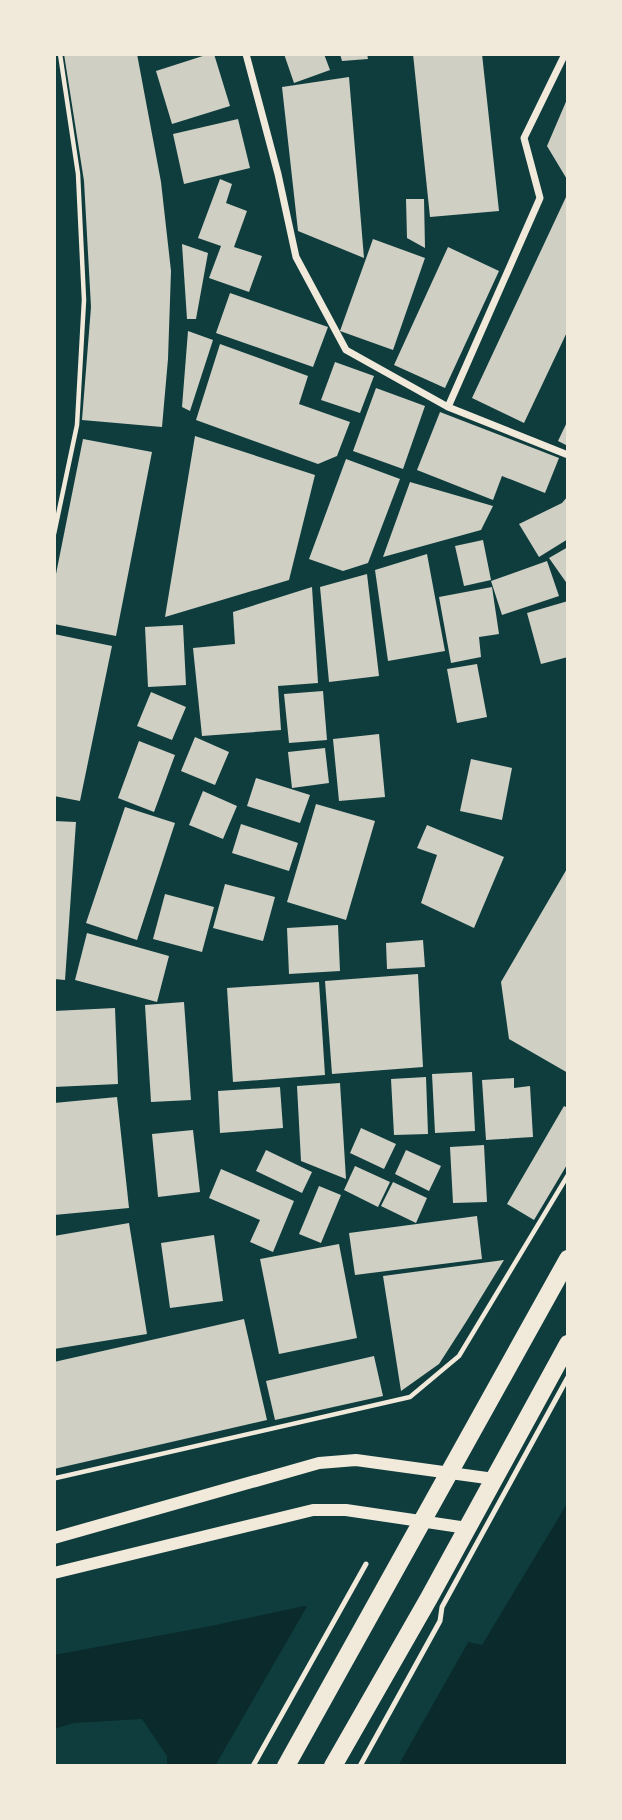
<svg xmlns="http://www.w3.org/2000/svg" width="622" height="1820" font-family="Jost,sans-serif">
<style>
.water{fill:#0a2a2b}
.pier{fill:#0f3d3e}
.building{fill:#cfcfc3}
.lines{fill:none;stroke-linecap:round;stroke-linejoin:round}
.path{stroke:#f1e9da;stroke-width:4.5}
.service{stroke:#f1e9da;stroke-width:5}
.minor{stroke:#f1e9da;stroke-width:7}
.tertiary{stroke:#f1e9da;stroke-width:12}
.primary{stroke:#f1e9da;stroke-width:18}
</style>
<rect width="100%" height="100%" fill="#0f3d3e"/>
<path class="water" d="M568 1502V1766H167V1756L142 1719 74 1723 54 1729V1655L211 1626 304 1606 482 1645Z"/>
<path class="pier" d="M309 1603 470 1639 398 1766H215Z"/>
<path class="building" d="M64 54H137L161 182 171 271 168 359 162 427 82 420 91 307 84 181Z
M209 54H214L230 106 172 124 156 71Z
M284 54H324L330 70 294 83Z
M340 54H367L368 59 342 61Z
M413 54H482L499 211 430 217Z
M349 77 364 258 298 231 282 87Z
M568 97V181L547 146Z
M238 119 250 168 184 184 173 134Z
M220 179 232 184 226 203 247 211 234 247 262 256 249 292 209 278 221 246 198 238Z
M566 197 568 198V330L524 423 472 398Z
M406 199H424L425 248 407 238Z
M373 239 425 258 393 350 340 331Z
M182 244 208 253 196 319H187Z
M448 247 499 271 445 388 394 365Z
M230 293 328 327 313 367 216 333Z
M188 331 213 340 190 411 182 407Z
M220 344 308 376 299 404 350 422 337 456 318 464 196 420Z
M335 362 374 376 360 413 321 400Z
M376 388 425 406 403 469 353 451Z
M440 412 559 458 545 493 502 476 493 500 417 470Z
M568 420V446L558 441Z
M195 436 315 475 289 580 165 617Z
M83 439 152 452 116 636 54 624V584Z
M346 459 400 479 368 563 343 571 309 559Z
M410 482 493 506 481 530 383 557Z
M568 496V539L539 557 519 524 562 503Z
M483 540 491 580 464 586 455 546Z
M568 547V585L549 558Z
M427 554 445 651 388 661 375 570Z
M547 561 559 596 502 615 491 581Z
M367 574 379 676 329 682 320 587Z
M312 587 318 683 278 686 281 730 202 736 193 648 235 644 233 612Z
M492 587 499 634 479 637 481 657 451 663 439 597Z
M568 601V657L541 664 527 613Z
M183 625 186 685 148 687 145 627Z
M54 634 112 646 80 801 54 796Z
M477 664 487 717 457 723 447 669Z
M323 691 327 740 289 743 284 694Z
M151 692 186 707 172 740 137 726Z
M379 734 385 797 339 801 333 739Z
M195 737 229 752 215 785 181 771Z
M139 741 175 755 154 812 118 798Z
M325 748 329 783 292 788 288 752Z
M471 759 512 768 502 820 460 811Z
M256 778 310 795 300 823 247 806Z
M203 791 237 806 223 839 189 825Z
M316 804 375 821 346 920 287 902Z
M125 807 175 823 137 940 86 923Z
M54 821 76 822 65 980 54 979Z
M241 824 298 843 289 871 232 853Z
M427 825 504 857 474 928 421 903 437 855 417 848Z
M568 867V1073L509 1039 501 982Z
M225 884 275 897 263 941 213 928Z
M165 894 214 907 202 952 153 939Z
M338 925 340 971 289 974 287 928Z
M87 933 169 956 157 1002 75 980Z
M423 940 425 967 387 969 386 943Z
M418 974 423 1067 332 1074 325 981Z
M319 982 325 1075 233 1082 227 988Z
M184 1002 191 1100 151 1102 145 1005Z
M115 1008 118 1084 54 1087V1011Z
M472 1072 475 1131 435 1133 432 1074Z
M426 1077 428 1134 394 1135 391 1079Z
M514 1078V1088L530 1086 533 1137 486 1140 482 1080Z
M340 1083 346 1179 301 1161 297 1086Z
M280 1087 283 1128 220 1133 218 1091Z
M117 1097 129 1208 54 1215V1103Z
M564 1106 568 1108V1163L534 1220 507 1204Z
M361 1128 396 1144 384 1169 350 1153Z
M193 1130 200 1192 158 1197 152 1134Z
M484 1145 487 1202 453 1203 450 1147Z
M266 1150 312 1172 302 1193 256 1171Z
M406 1150 441 1166 429 1191 395 1174Z
M355 1166 390 1182 378 1207 344 1190Z
M221 1169 294 1201 273 1252 250 1242 260 1220 209 1198Z
M393 1182 427 1198 416 1223 381 1206Z
M319 1186 341 1195 321 1243 299 1234Z
M477 1216 482 1259 355 1275 349 1233Z
M129 1223 147 1334 54 1349V1236Z
M214 1235 223 1301 170 1308 161 1243Z
M339 1244 357 1338 279 1354 260 1259Z
M504 1260 466 1322 439 1364 401 1391 383 1276Z
M244 1319 267 1420 54 1469V1362Z
M374 1356 383 1396 275 1420 266 1381Z"/>
<g class="lines">
<path class="path" d="M54 534 77 425 84 300 78 174 60 54
M54 1477 56 1478 410 1397 459 1356 568 1175"/>
<path class="service" d="M253 1766 366 1564
M360 1766 440 1621 442 1607 568 1377"/>
<path class="minor" d="M246 54 278 174 296 257 346 350 448 407 568 455
M448 407 540 198 524 138 565 54"/>
<path class="tertiary" d="M54 1538 319 1463 356 1460 494 1479
M54 1573 313 1510H346L467 1528"/>
<path class="primary" d="M286 1766 568 1259
M333 1766 429 1598 568 1344"/>
</g>
<rect width="622" height="1820" fill="none" stroke="#f1e9da" stroke-width="112"/>
</svg>
